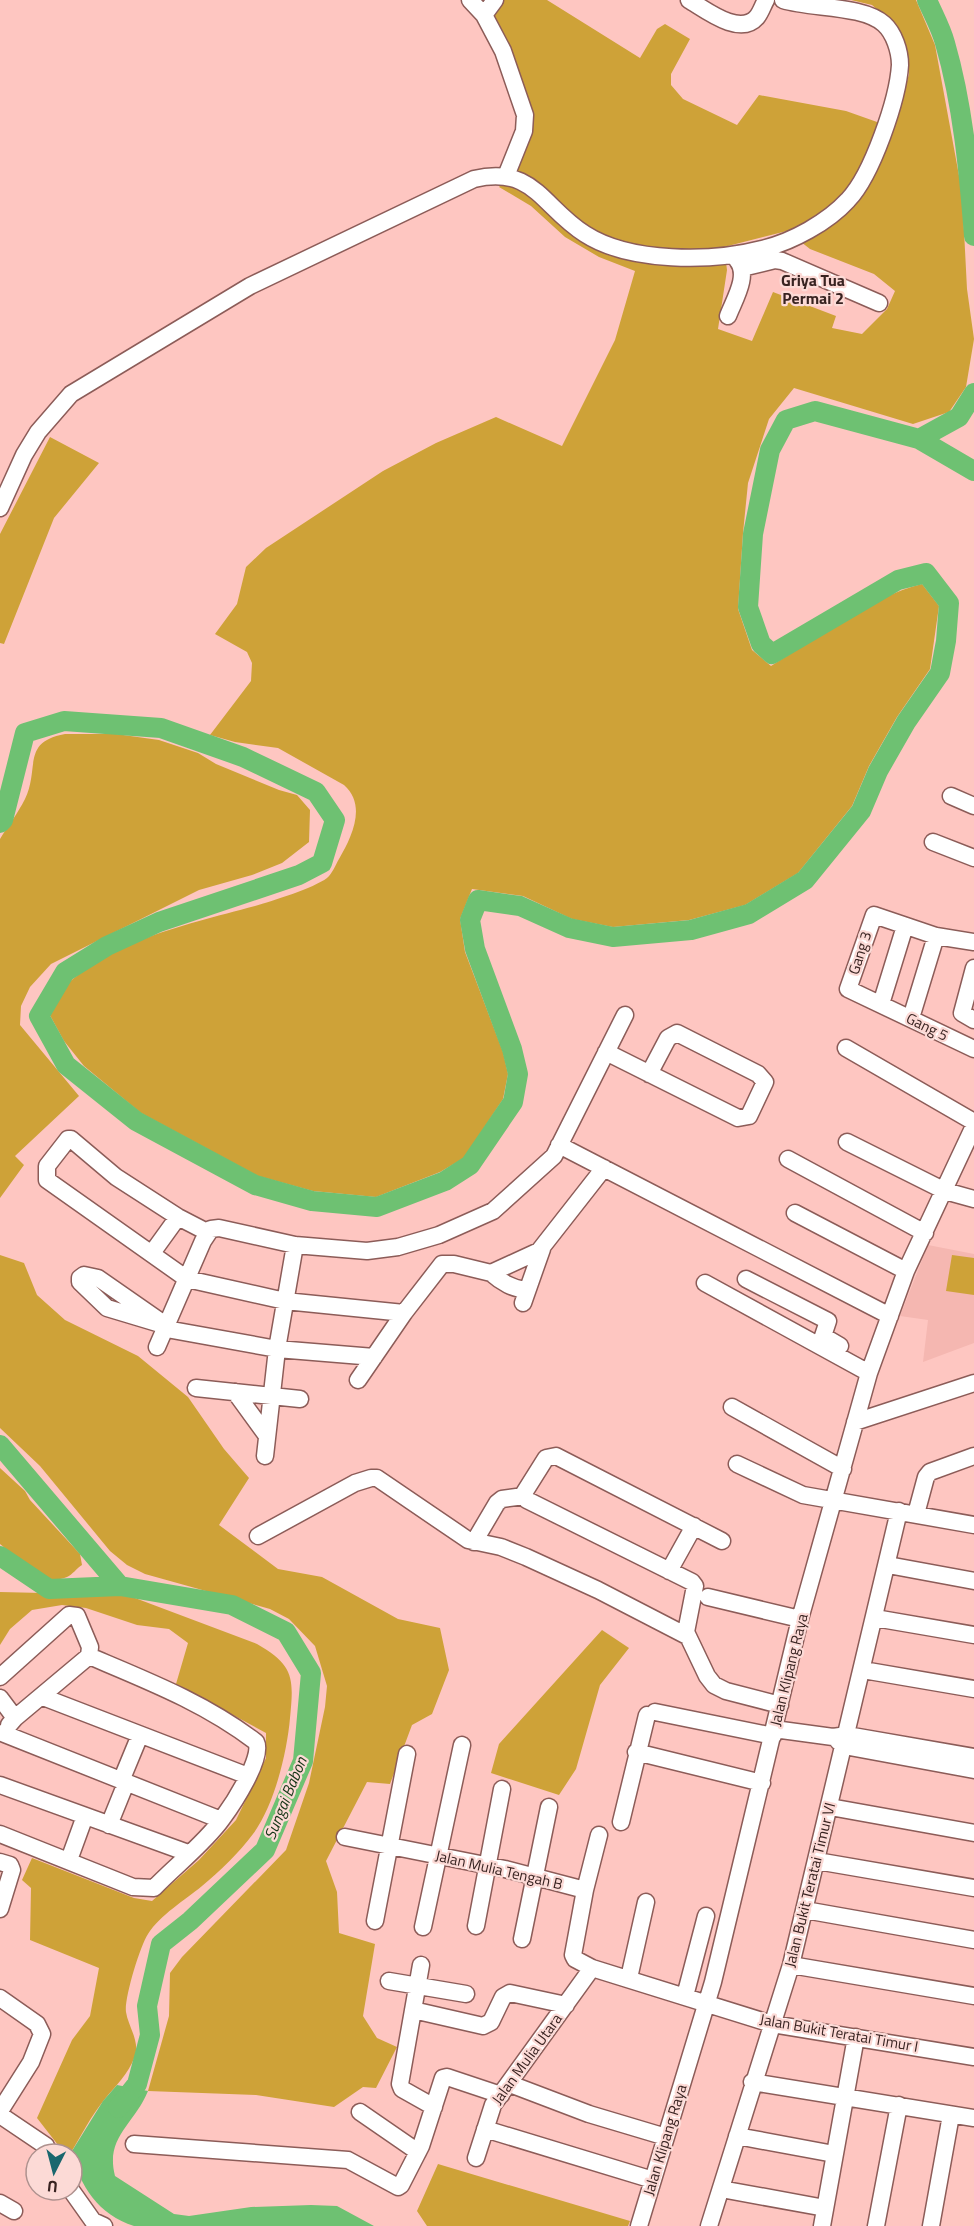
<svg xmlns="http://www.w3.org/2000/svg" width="974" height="2226" font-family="'Titillium Web',sans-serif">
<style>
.built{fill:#f5b7b1}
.green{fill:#cea238;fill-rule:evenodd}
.water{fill:#6ec172}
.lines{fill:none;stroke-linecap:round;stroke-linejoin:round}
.river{stroke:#6ec172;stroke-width:20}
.minor-casing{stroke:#8c5c58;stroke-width:19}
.minor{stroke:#fff;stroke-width:16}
.labels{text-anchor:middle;stroke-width:4.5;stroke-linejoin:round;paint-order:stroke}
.street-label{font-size:15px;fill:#382321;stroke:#fcdad6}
.neighbourhood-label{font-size:16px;font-weight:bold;fill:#382321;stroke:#fcdad6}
.water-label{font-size:16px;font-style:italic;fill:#143516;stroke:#fcdad6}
</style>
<rect width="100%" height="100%" fill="#fec6c1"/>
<path class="built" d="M928 1245 974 1254V1343L923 1362 928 1320 900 1316Z"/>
<path class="green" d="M502 0H547L640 58 657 29 665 24 690 39 671 74V85L683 99 737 125 759 95 846 111 894 128 909 74 905 47 891 22 872 5 851 0H916L935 45 962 192 967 289 974 339 966 387 949 412 913 424 794 388 769 419 748 483 743 533 738 609 752 650 771 666C817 638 870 597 922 584L939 606 930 669 897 717 869 766 852 806 798 873 745 905 689 920 613 927 572 919 523 896 472 889 460 919 465 952 503 1052 508 1074 503 1099 464 1158 440 1172 376 1197 313 1191 258 1176 141 1113 84 1066 64 1041 46 1008C93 943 182 926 255 906 272 901 314 888 327 878 332 874 336 864 339 859 352 837 367 805 344 785L278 748 235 742 210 735 251 681 252 663 247 652 215 634 237 604 246 567 266 548 383 471 436 443 496 417 562 446 615 340 635 271 599 257 565 237 531 206 499 187 521 161 525 145 494 23V12ZM787 231 810 249 874 274 895 291 887 309 862 334 832 328 836 316 773 292 752 341 718 329 727 270 724 247Z
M50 437 99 463 54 518 4 644 0 643V534Z
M65 734H116L159 740 198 753 216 764 279 790 297 795 310 810 309 842 282 863 252 875 199 890 51 964 30 987 21 1006 20 1025 79 1096 15 1156 24 1165 0 1198V839C8 826 18 813 25 799 40 768 21 742 65 734Z
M0 1255 24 1263 37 1295 65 1320 138 1356 188 1397 224 1449 249 1478 219 1525 278 1569 322 1577 398 1619 440 1628 449 1670 432 1714 412 1725 390 1784 367 1782 326 1861 337 1892 339 1933 375 1944 363 2016 377 2038 397 2047 376 2088 363 2087 334 2107 256 2095 148 2091 169 2016 170 1973 182 1957 286 1850 309 1783 325 1707 327 1686 315 1646 289 1619 270 1609 145 1574 127 1565 110 1551 40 1466 0 1428Z
M952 1255 974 1258V1295L946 1291Z
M0 1468 25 1491 30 1500 80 1554 82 1565C77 1568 72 1575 67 1577 42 1588 17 1558 0 1544Z
M0 1592 127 1595 257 1644C294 1665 294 1678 290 1718 287 1753 274 1806 253 1834 239 1853 220 1871 202 1886 185 1900 160 1915 148 1934 140 1946 124 1999 126 2012 128 2026 140 2041 135 2056 128 2075 116 2085 104 2100 91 2116 81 2136 70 2154H65L37 2118 72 2040 90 2016 99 1968 30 1940 31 1888 22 1880 32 1858 134 1898 152 1901 199 1860 236 1820 266 1758V1733L176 1684 188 1643 169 1629 137 1625 86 1608 62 1605 32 1610 10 1629 0 1645Z
M602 1630 629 1648 600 1685 576 1769 559 1795 491 1773 499 1744Z
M438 2164 630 2221 628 2226H427L417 2211Z"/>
<path class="water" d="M117 2085 148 2091C134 2125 105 2137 115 2176L174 2214 189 2216 251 2207 311 2205 337 2206 374 2226H134C99 2215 79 2186 72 2151L103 2101Z"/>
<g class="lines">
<path class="river" d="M927 0C933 14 941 28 945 43 963 105 969 172 974 236
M919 439 974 471
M0 823 3 820 25 733 64 721 161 728 243 757 316 792 335 820 322 863 299 875 159 922 107 946 65 972 39 1016 66 1065 136 1121 255 1185 312 1201 377 1207 445 1181 470 1165 513 1102 518 1074 512 1049 475 949 470 920 478 900 520 906 569 928 613 937 691 930 749 914 805 880 861 811 878 771 906 722 940 673 946 641 949 603 926 573 898 580 772 654 761 644 748 607 753 534 770 450 786 420 815 411 919 439 959 417 974 393
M0 1445 120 1586 232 1605 286 1632 311 1673 303 1761 265 1850 190 1921 161 1944 147 2006 150 2035 137 2084 118 2108
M0 1556 49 1589 120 1586"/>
<defs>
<path id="minor" d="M470 0 484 15 503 51 525 115 524 131 506 176
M689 0C706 10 740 37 757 17 761 12 763 5 766 0
M484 15 495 0
M742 268 775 260 782 261 879 303
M728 316C734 300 750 275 737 260
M0 508 24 455 38 432 71 394 250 286 474 179C534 165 542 207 585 234 630 263 712 262 762 249 792 242 828 222 848 200 872 175 898 99 900 65 900 51 894 33 884 24 863 5 812 9 783 0
M951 796 974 806
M933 842 974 858
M974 942 936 936 874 915 848 989 974 1049
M974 968 962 1013 974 1020
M881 1004 905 926
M911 1018 936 936
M846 1048 974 1122
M606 1052 738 1118 749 1116 765 1082 758 1074 677 1033 668 1038 649 1074
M847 1142 945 1191 974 1199
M559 1145 890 1316
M788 1159 925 1233
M795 1213 906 1271
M207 1232 178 1217 116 1177 71 1139H68L47 1166V1180L187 1279 285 1301 404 1313
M152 1253 178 1217
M491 1273C500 1281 515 1291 528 1289
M746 1279 828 1321 823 1336 840 1346
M705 1283 869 1373
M523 1303 542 1249
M167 1326 98 1278 84 1275 80 1278V1282L107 1308 167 1326 172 1330 277 1349 374 1357
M157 1347 203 1241 211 1229 219 1228 295 1245 367 1251 398 1247 439 1235 493 1211 554 1156 625 1015
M358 1380 404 1313 442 1264H454L491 1273 539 1251 604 1168
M196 1388 300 1399
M235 1392 267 1436
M732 1407 843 1469
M855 1422 974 1383
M265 1456 277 1349 295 1245
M737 1464 803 1495 974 1525
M916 1514 926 1477 930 1472 974 1456
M258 1536 355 1483 371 1478H377L468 1540 501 1547 526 1557 598 1590 687 1636
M722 1541 556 1456 546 1458 524 1493 527 1500 692 1582 695 1586 686 1632 707 1676 714 1685 726 1691 780 1705
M474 1542 497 1503 502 1499 524 1496
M888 1565 974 1581
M669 1571 694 1526
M708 1597 800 1619
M875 1618 974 1635
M863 1670 974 1689
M0 1677 69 1615 77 1616 90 1647 89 1656 15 1718
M43 1697 248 1776
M0 1698 15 1718 9 1725
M655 1712 773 1736
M774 1729 833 1737 847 1735 974 1757
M2 1733 221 1820
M838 1741 844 1746 974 1770
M636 1752 762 1783
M121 1781 140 1735
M0 1785 188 1853
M830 1807 974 1833
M621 1822 647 1715
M109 1825 126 1783
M0 1834 133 1887 154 1888C175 1866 205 1843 222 1819 233 1804 264 1757 256 1742 205 1703 148 1681 89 1656
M345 1837 505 1869 585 1890 573 1955 575 1959 592 1968 772 2024 974 2057
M69 1860 85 1816
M817 1861 974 1888
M0 1862 10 1865 12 1870 0 1909
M585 1890 599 1835
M805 1910 974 1940
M375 1921 407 1754
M476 1926 502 1789
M423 1927 462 1745
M522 1939 549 1807
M421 1965 400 2084 402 2089 434 2107
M791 1965 974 1996
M629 1978 646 1902
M389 1981 466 1994
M685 1996 706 1916
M0 1998 37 2024 42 2034 31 2062 0 2111
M413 2010 483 2026 491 2022 503 1997 510 1993 566 2005
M752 2082 974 2118
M510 2084 589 2114 666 2137
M360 2112 418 2152
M0 2115 46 2146 49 2154
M485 2129 653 2180
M737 2136 834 2154
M134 2144 348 2160 398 2187 401 2185 421 2146 443 2078 447 2077 501 2095
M476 2158 493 2105 592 1968
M721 2189 825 2208
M71 2190 93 2221 104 2226
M0 2203 14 2211
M639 2226 713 1982 800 1619 869 1373 906 1271 974 1126
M709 2226 791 1965 899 1511
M822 2226 856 2037
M876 2226 899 2105
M931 2226 951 2115"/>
</defs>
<use href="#minor" class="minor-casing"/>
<use href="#minor" class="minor"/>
</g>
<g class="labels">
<g class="street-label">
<text transform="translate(860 953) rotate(-72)" y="5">Gang 3</text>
<text transform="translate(927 1027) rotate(26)" y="5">Gang 5</text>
<text transform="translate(789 1670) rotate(-76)" y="5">Jalan Klipang Raya</text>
<text transform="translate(499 1870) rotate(13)" y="5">Jalan Mulia Tengah B</text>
<text transform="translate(810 1885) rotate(-76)" y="5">Jalan Bukit Teratai Timur VI</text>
<text transform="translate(839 2033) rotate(10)" y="5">Jalan Bukit Teratai Timur I</text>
<text transform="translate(527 2059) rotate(-54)" y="5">Jalan Mulia Utara</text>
<text transform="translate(665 2140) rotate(-73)" y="5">Jalan Klipang Raya</text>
</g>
<g class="neighbourhood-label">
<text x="813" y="286">Griya Tua<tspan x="813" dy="18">Permai 2</tspan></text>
</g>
<g class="water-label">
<text transform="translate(285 1798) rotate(-68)" y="6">Sungai Babon</text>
</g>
</g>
<g transform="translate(54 2172) rotate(186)"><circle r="28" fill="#fcdad6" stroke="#ae918e" stroke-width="1.5"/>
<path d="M0-4.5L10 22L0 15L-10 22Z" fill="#1a676e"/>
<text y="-9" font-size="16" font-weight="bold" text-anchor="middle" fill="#382321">U</text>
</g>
</svg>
